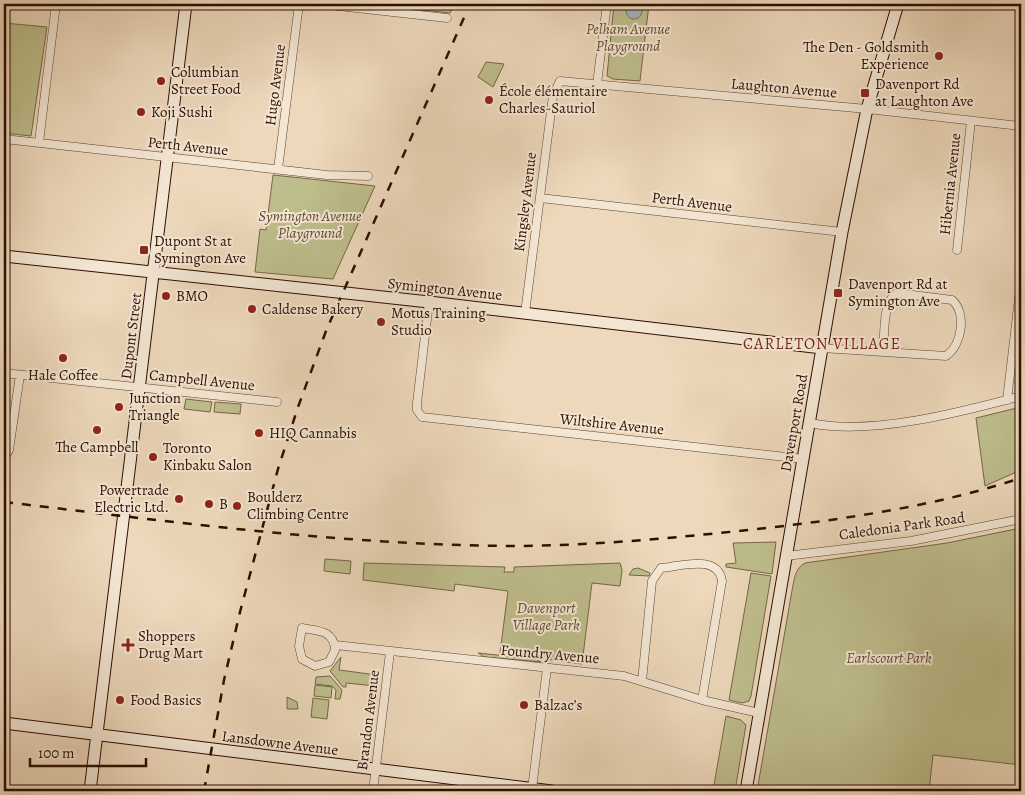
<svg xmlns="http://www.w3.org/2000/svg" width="1025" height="795" font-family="Alegreya,serif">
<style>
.green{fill:#bebd8c;stroke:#766547}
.water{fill:#9fb6bc;stroke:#717272}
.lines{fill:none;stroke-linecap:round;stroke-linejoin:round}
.street-casing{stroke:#5d4030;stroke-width:9}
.secondary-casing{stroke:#2d0d02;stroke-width:13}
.street{stroke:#f3e6d3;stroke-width:8}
.secondary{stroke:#f3e6d3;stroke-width:11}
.rail{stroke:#2d0d02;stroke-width:2.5;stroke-dasharray:9 9;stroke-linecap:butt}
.poi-dot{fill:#8f2418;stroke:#f3e6d3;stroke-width:2}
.labels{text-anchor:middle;stroke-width:4;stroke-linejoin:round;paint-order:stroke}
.park-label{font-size:15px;font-style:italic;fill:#604b32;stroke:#f3e6d3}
.poi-label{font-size:15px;fill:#2d0d02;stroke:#f3e6d3;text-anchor:start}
.street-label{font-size:15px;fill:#2d0d02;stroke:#f3e6d3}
.neighbourhood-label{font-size:16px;letter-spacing:1px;fill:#7a1f14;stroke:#f3e6d3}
</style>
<rect width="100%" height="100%" fill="#edd8bb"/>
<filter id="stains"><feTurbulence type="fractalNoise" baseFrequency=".004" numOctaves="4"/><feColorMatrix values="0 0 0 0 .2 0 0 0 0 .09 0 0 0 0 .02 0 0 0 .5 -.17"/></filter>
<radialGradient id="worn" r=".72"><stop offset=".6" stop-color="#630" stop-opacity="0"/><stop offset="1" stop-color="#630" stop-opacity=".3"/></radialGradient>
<path class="green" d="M366 4H455L450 13Z
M614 4H649L640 81 613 79 607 76Z
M4 23 47 27 31 136 4 133Z
M486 62 504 64 493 87 478 77Z
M273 175 375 186 333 279 255 272 260 229 266 230Z
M186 399 212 402 210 412 184 409Z
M215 402 241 404 240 414 214 412Z
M1021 407V470L985 486 976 418Z
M1021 528V765L933 755 929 791H757L793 585C795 576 796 568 805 563L947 543Z
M776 542 772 574 726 567V564L736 563 733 543Z
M325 559 351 561 350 574 324 571Z
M364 563 505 567 504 572H514V567L620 563 622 570 620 586 592 583 582 664 500 653 508 591 455 584 454 591 363 580Z
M638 568 650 573 649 576 629 575 633 569Z
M751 573 771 576 751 696 749 701 742 703 729 700Z
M478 653 536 659 541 662 484 657Z
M341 657 339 670 377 675 375 686 346 683V687H343L330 671Z
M330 676 342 690 340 699H335L336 690 332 686 315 684 316 677Z
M315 685 332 687 331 698 314 696Z
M287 697 297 702 298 709H287Z
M313 698 329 700 327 719 311 717Z
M726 716 741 720 746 725 735 791H713Z"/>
<path class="water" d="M626 11a8 8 0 1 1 16 0a8 8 0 1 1-16 0Z"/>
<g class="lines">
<defs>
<path id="street" d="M320 4 447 18
M996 4 1021 6
M597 84 607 4
M4 139 327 175 368 176
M39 142 56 4
M278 169 299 4
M540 198 842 232
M957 250 971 121
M429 302 417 403V410L422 417 804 459
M525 313 553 96 560 81 867 109 1021 126
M822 348 946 356C962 345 967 313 952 300L897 293C882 301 885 335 883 350
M4 373 277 402
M1007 400 1021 281
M810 423C871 436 961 412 1021 396
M4 458 9 450 20 375
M786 556 911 541 1021 519
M302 628C318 631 334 630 335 650L329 662 315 666 302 659 299 646Z
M335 645 624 676 702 700 759 713
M642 681 652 581 661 568C682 566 718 554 722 581L702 700
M532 789 547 668
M373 791 390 652"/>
<path id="secondary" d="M4 256 429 302 822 348
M4 723 552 791
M90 791 186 4
M746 791 842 232 867 109 898 4"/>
</defs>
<use href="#street" class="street-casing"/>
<use href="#secondary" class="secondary-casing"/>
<use href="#street" class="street"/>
<use href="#secondary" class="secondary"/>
<path class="rail" d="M4 502C176 522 348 546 522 546 598 545 673 538 748 530 840 520 933 507 1021 478
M204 791 224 680 240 612 278 469 298 407 326 331 470 4"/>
</g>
<g class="poi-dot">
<circle cx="939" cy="56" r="5"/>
<circle cx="161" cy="81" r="5"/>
<rect x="860" y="88" width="10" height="10" rx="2.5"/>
<circle cx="489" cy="100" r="5"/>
<circle cx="141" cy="112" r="5"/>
<rect x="139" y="245" width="10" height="10" rx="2.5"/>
<rect x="833" y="288" width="10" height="10" rx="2.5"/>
<circle cx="166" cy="296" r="5"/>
<circle cx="252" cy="309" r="5"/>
<circle cx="381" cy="322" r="5"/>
<circle cx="63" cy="358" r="5"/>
<circle cx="119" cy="407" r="5"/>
<circle cx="97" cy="430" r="5"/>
<circle cx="259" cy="433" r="5"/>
<circle cx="153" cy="457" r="5"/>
<circle cx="179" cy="499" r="5"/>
<circle cx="209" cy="504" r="5"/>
<circle cx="237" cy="506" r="5"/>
<path d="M125.5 637.5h5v5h5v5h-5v5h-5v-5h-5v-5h5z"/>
<circle cx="120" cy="700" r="5"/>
<circle cx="524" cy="705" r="5"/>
</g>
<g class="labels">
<g class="park-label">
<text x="628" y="34">Pelham Avenue<tspan x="628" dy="17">Playground</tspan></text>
<text x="310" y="221">Symington Avenue<tspan x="310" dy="17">Playground</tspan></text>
<text x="546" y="613">Davenport<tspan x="546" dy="17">Village Park</tspan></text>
<text x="889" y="663">Earlscourt Park</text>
</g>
<g class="poi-label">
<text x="929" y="52" text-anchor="end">The Den - Goldsmith<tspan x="929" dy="17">Experience</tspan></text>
<text x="171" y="77">Columbian<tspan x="171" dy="17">Street Food</tspan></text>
<text x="875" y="89">Davenport Rd<tspan x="875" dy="17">at Laughton Ave</tspan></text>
<text x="499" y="96">École élémentaire<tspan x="499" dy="17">Charles-Sauriol</tspan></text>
<text x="151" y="117">Koji Sushi</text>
<text x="154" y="246">Dupont St at<tspan x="154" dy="17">Symington Ave</tspan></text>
<text x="848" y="289">Davenport Rd at<tspan x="848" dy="17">Symington Ave</tspan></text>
<text x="176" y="301">BMO</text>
<text x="262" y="314">Caldense Bakery</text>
<text x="391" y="318">Motus Training<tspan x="391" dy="17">Studio</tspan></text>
<text x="63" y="380" text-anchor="middle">Hale Coffee</text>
<text x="129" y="403">Junction<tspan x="129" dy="17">Triangle</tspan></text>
<text x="269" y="438">HIQ Cannabis</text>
<text x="97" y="452" text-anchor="middle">The Campbell</text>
<text x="163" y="453">Toronto<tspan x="163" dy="17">Kinbaku Salon</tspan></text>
<text x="169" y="495" text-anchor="end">Powertrade<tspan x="169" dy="17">Electric Ltd.</tspan></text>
<text x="247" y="502">Boulderz<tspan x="247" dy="17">Climbing Centre</tspan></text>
<text x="219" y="509">B</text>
<text x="138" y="641">Shoppers<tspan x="138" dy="17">Drug Mart</tspan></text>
<text x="130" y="705">Food Basics</text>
<text x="534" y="710">Balzac’s</text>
</g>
<g class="street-label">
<text transform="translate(275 85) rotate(-83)" y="5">Hugo Avenue</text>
<text transform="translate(784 88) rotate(5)" y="5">Laughton Avenue</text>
<text transform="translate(188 146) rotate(6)" y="5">Perth Avenue</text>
<text transform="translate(950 184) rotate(-84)" y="5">Hibernia Avenue</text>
<text transform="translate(525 202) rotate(-83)" y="5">Kingsley Avenue</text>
<text transform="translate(692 202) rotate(7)" y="5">Perth Avenue</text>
<text transform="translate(445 289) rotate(6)" y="5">Symington Avenue</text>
<text transform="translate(131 336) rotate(-83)" y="5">Dupont Street</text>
<text transform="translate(202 380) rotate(6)" y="5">Campbell Avenue</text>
<text transform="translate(794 423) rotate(-80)" y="5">Davenport Road</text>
<text transform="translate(612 424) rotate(6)" y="5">Wiltshire Avenue</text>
<text transform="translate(902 526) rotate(-8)" y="5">Caledonia Park Road</text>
<text transform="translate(550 654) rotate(5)" y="5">Foundry Avenue</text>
<text transform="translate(368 720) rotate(-83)" y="5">Brandon Avenue</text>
<text transform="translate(280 743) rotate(7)" y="5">Lansdowne Avenue</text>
</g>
<g class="neighbourhood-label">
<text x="822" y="349">CARLETON VILLAGE</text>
</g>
</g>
<rect width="1025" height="795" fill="none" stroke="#edd8bb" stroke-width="20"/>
<rect x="5" y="5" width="1015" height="785" fill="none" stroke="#2d0d02" stroke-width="2.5"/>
<rect x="10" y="10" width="1005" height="775" fill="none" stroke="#2d0d02"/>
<path d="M30 758v8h116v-8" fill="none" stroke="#2d0d02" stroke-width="2.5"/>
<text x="38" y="758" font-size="15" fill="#2d0d02" stroke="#f3e6d3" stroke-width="4" paint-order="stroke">100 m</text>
<rect width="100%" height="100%" filter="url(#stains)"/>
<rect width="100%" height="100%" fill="url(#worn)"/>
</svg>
